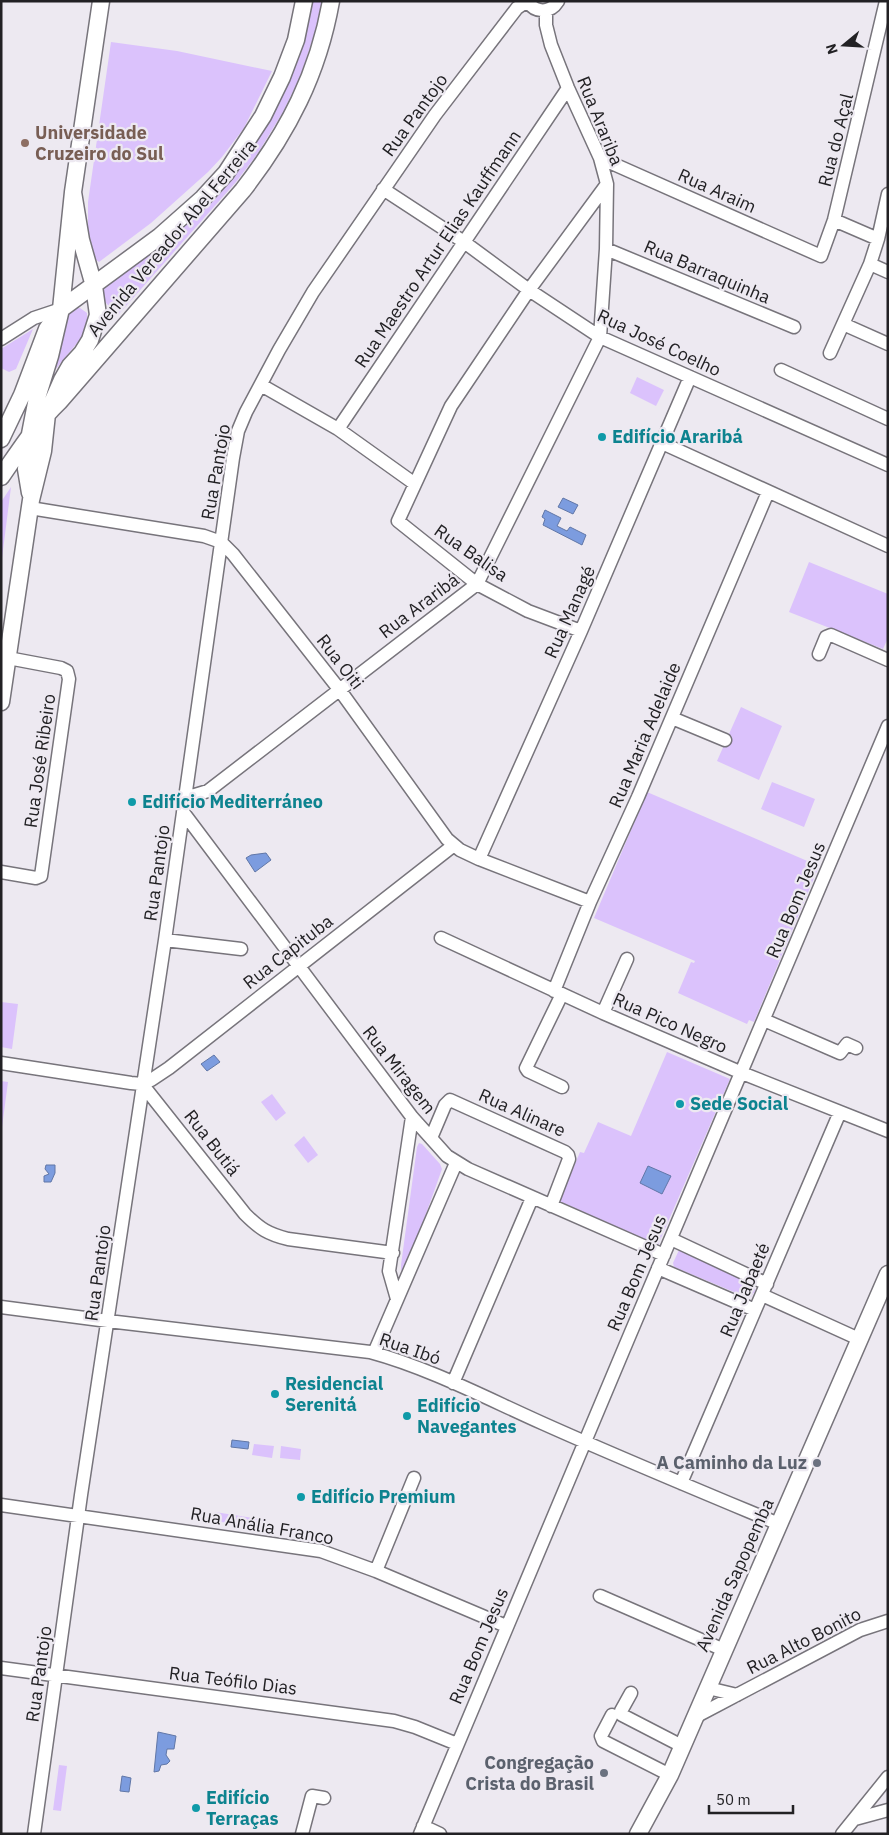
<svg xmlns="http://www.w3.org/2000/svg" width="889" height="1835" font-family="'IBM Plex Sans',sans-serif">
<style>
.green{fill:#dbc2fc}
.water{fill:#7c9cdf;stroke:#6177a7}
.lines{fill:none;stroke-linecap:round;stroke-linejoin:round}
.minor-casing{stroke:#77747b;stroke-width:15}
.major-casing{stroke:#77747b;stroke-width:19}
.minor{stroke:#fff;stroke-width:12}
.major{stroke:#fff;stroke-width:16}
.education-dot{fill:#8d6e63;stroke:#ede9f1;stroke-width:2}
.culture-dot{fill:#0f9aa8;stroke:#ede9f1;stroke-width:2}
.worship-dot{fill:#6b7280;stroke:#ede9f1;stroke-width:2}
.labels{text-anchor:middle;stroke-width:4.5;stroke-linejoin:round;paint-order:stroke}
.street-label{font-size:18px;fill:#222124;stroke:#ede9f1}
.education-label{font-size:18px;font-weight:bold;fill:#785e54;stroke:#ede9f1;text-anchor:start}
.culture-label{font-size:18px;font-weight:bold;fill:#0d838f;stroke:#ede9f1;text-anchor:start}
.worship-label{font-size:18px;font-weight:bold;fill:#5b616d;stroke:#ede9f1;text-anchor:end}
</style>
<rect width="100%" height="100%" fill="#ede9f1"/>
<path class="green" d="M312 1H322L315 32 300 77 283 112 258 153 236 182 118 315 97 294 198 212 305 36Z
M111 42 177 51 272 71 244 128 222 157 208 172 151 223 99 262 95 259 91 249 88 233V202Z
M72 308H80L87 313V325L82 337 55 370 50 393 42 407 65 317Z
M33 329 16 369 9 372 1 368V349Z
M637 377 664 390 656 406 630 393Z
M11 487 1 566V502Z
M809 562 888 594V638L883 649 789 612Z
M741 707 782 726 759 780 717 761Z
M772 782 815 799 804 827 761 809Z
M647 792 819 866 754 1022 749 1020 747 1024 678 993 691 962 694 963 695 961 594 918Z
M161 832H165L158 887 154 886Z
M1 1002 18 1004 12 1049 1 1047Z
M667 1052 730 1079 658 1245 559 1201 580 1152 584 1153 598 1122 631 1136Z
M1 1081 8 1082 2 1127H1Z
M272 1094 286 1113 276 1121 261 1102Z
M304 1136 318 1155 308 1163 294 1145Z
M419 1143 422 1144 440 1164 442 1169 406 1270 404 1272 401 1270V1265L417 1147Z
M679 1250 754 1284 755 1291 751 1297H746L674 1267 673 1263Z
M254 1444 274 1446 272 1458 252 1455Z
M281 1446 301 1449 300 1460 280 1458Z
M215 1512 265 1520 264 1528 214 1521Z
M59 1765 67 1766 61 1811 53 1810Z"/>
<path class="water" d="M563 498 578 505 573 514 558 507Z
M545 510 561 518 557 526 567 531 570 527 586 535 582 545 543 525 545 519 542 517Z
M266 853 271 860 255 872 246 858 251 855Z
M214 1055 220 1062 207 1071 201 1064Z
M46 1165H55V1173L51 1182H44V1176L49 1174 45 1169Z
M648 1166 671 1176 662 1194 640 1183Z
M232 1440 249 1442 248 1449 231 1447Z
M158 1732 176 1736 174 1749H167L166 1755 170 1761 167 1764 161 1765 159 1771 154 1772Z
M122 1776 131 1778 129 1792 120 1791Z"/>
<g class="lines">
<defs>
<path id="minor" d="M527 1C535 13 550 14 558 1
M600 158 821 256 834 220 886 1
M383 189 464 242 529 290 600 337 888 465
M834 220 878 239
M606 249 794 327
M870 264 888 272
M843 324 888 344
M1 339 34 318 61 309
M830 353 870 264 878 239 888 194
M781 370 888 419
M261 385 338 429 415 484
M338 429 568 88
M662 443 888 546
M30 508 204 536 221 542 233 554 339 689 447 839 460 850 479 859 590 902
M581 631 528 611 477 584 398 521 451 406 529 290 607 184
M819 654 826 637 831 635 888 660
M672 718 725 740
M185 798 208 791 477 584 600 337 606 249 607 184 600 158 568 88 551 45 546 25V11
M183 812 412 1117 447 1156 468 1169 664 1255
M479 859 581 631 690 377
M1 872 36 878 41 876 69 679 67 671 61 668 8 658
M441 938 603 1013 742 1073 888 1131
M165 940 241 949
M554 991 590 902 638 797 768 492
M603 1013 627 959
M764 1020 840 1053 847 1044 856 1048
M1 1063 131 1083 142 1084 245 1214C260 1229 268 1234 288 1239L393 1253
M142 1084 151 1080 169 1068 454 845
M562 1087 528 1071 526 1068 562 994
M431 1138 445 1105 450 1100 565 1152 568 1155 569 1159 551 1206
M671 1239 767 1284
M658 1268 755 1310
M762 1295 859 1339
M397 1299 389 1271 412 1117
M1 1307 108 1321 370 1352C429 1368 486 1398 542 1423 620 1458 700 1491 779 1524
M374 1353 456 1163
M453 1383 532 1198
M681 1483 840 1112
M1 1505 321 1551 376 1571 506 1626
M376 1571 414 1478
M600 1596 724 1650
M1 1668 394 1721 415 1727 457 1744
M708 1688 737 1695
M631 1693 621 1711 622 1715 682 1746
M612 1715 601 1736 603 1741 670 1775
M695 1717 860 1630 888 1621
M855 1819 888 1810
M423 1826 440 1834
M34 1834 81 1495 165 940 233 458 238 431 246 412 279 350 313 292 435 115 517 8 527 1
M302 1834 312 1796 324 1798
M420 1834C574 1464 732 1095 888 726
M842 1834 888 1777"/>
<path id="major" d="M1 439 22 395 47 329 61 309 159 237 203 198 226 173 263 116 282 77 296 40 304 1
M1 477C19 451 36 424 59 402L243 190C288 132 318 74 331 1
M30 493 26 469 30 434 37 398 50 356 61 309 73 192 101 1
M1 702 31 500 43 451 47 414 62 380 70 366 82 353 90 340 98 315 94 286 81 240 73 192
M638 1834 670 1775 888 1274"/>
</defs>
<use href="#minor" class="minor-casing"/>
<use href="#major" class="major-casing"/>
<use href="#minor" class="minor"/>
<use href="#major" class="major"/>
</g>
<circle class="education-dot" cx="25" cy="143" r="5"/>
<g class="culture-dot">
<circle cx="602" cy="437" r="5"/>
<circle cx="132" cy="802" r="5"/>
<circle cx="680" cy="1104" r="5"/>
<circle cx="275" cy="1394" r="5"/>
<circle cx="407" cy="1416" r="5"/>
<circle cx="301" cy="1497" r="5"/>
<circle cx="196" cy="1808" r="5"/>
</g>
<g class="worship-dot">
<circle cx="817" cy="1463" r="5"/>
<circle cx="604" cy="1773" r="5"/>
</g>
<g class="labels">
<g class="street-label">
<text transform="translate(415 115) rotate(-54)" y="6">Rua Pantojo</text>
<text transform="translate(600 121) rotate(68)" y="6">Rua Arariba</text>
<text transform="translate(836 140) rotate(-76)" y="6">Rua do Açal</text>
<text transform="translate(717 191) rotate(24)" y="6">Rua Araim</text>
<text transform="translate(172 238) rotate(-50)" y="6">Avenida Vereador Abel Ferreira</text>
<text transform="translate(438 249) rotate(-56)" y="6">Rua Maestro Artur Elias Kauffmann</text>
<text transform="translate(707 272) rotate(23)" y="6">Rua Barraquinha</text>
<text transform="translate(659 343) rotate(25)" y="6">Rua José Coelho</text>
<text transform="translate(216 472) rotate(-80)" y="6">Rua Pantojo</text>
<text transform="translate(471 553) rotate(35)" y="6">Rua Balisa</text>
<text transform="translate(419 606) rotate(-37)" y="6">Rua Araribá</text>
<text transform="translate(570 612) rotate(-66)" y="6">Rua Managé</text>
<text transform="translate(340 662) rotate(52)" y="6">Rua Oiti</text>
<text transform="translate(645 735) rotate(-67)" y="6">Rua Maria Adelaide</text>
<text transform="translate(40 761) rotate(-82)" y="6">Rua José Ribeiro</text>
<text transform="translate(157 873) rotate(-82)" y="6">Rua Pantojo</text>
<text transform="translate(796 900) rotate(-67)" y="6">Rua Bom Jesus</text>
<text transform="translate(288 952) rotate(-38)" y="6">Rua Capituba</text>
<text transform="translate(670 1023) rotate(24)" y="6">Rua Pico Negro</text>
<text transform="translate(399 1070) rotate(52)" y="6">Rua Miragem</text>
<text transform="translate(522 1113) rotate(24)" y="6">Rua Alinare</text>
<text transform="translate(212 1143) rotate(52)" y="6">Rua Butiá</text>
<text transform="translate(98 1273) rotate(-82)" y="6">Rua Pantojo</text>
<text transform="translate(637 1273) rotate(-67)" y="6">Rua Bom Jesus</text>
<text transform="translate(745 1290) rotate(-67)" y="6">Rua Jabaeté</text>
<text transform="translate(410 1349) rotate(19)" y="6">Rua Ibó</text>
<text transform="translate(262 1526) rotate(10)" y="6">Rua Anália Franco</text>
<text transform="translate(735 1575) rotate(-66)" y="6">Avenida Sapopemba</text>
<text transform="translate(804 1641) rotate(-27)" y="6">Rua Alto Bonito</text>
<text transform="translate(479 1646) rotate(-67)" y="6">Rua Bom Jesus</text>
<text transform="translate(39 1674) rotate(-82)" y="6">Rua Pantojo</text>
<text transform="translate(233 1681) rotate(7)" y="6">Rua Teófilo Dias</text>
</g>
<g class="education-label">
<text x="35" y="139">Universidade<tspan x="35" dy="21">Cruzeiro do Sul</tspan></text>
</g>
<g class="culture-label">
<text x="612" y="443">Edifício Araribá</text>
<text x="142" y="808">Edifício Mediterráneo</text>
<text x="690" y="1110">Sede Social</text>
<text x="285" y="1390">Residencial<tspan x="285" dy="21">Serenitá</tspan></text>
<text x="417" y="1412">Edifício<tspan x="417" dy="21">Navegantes</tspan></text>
<text x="311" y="1503">Edifício Premium</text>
<text x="206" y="1804">Edifício<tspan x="206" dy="21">Terraças</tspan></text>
</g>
<g class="worship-label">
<text x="807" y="1469">A Caminho da Luz</text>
<text x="594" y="1769">Congregação<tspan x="594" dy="21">Crista do Brasil</tspan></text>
</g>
</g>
<rect width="889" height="1835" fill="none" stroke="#222124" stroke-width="5"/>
<g transform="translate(844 45) rotate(252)" stroke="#ede9f1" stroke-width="4" paint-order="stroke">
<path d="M0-4L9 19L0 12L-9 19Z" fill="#222124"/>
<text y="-8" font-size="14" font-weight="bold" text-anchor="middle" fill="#222124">N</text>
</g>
<path d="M709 1805v8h84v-8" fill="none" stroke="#222124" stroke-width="2.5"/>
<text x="716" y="1805" font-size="15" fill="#222124" stroke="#ede9f1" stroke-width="4" paint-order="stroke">50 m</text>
</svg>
